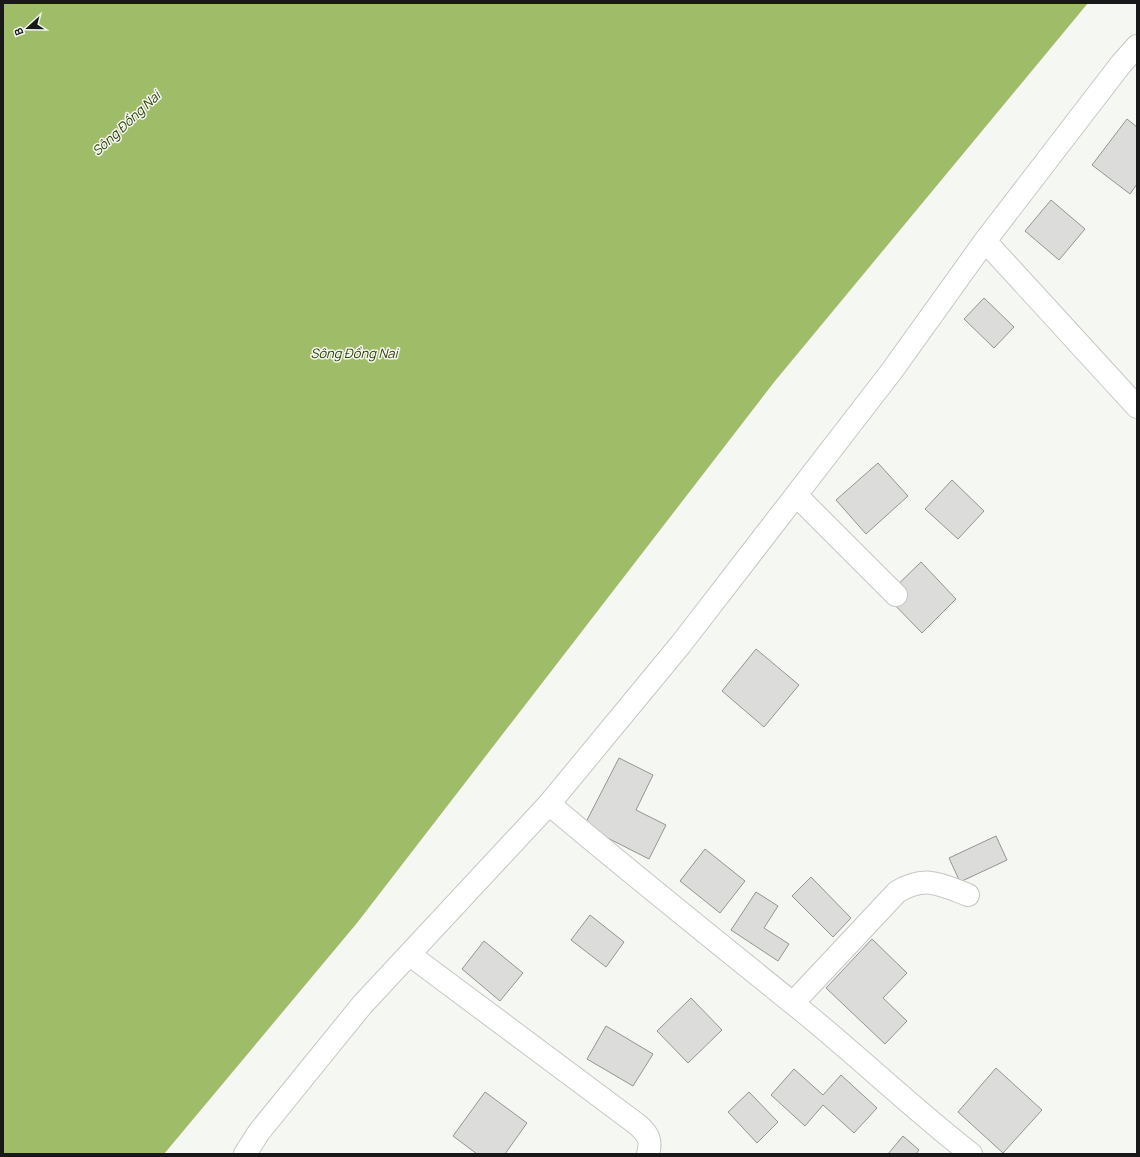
<svg xmlns="http://www.w3.org/2000/svg" width="1140" height="1157" font-family="Manrope,sans-serif">
<style>
.water{fill:#9fbc68}
.building{fill:#dcddda;stroke:#939592}
.lines{fill:none;stroke-linecap:round;stroke-linejoin:round}
.minor-casing{stroke:#c6c7c4;stroke-width:24}
.minor{stroke:#fff;stroke-width:22}
.labels{text-anchor:middle;stroke-width:3;stroke-linejoin:round;paint-order:stroke}
.water-label{font-size:13px;font-style:italic;fill:#2f4000;stroke:#f5f7f3}
</style>
<rect width="100%" height="100%" fill="#f5f7f3"/>
<path class="water" d="M3 3H1088L775 381 357 923 164 1154H3Z"/>
<path class="building" d="M1127 119 1137 127V184L1130 194 1092 165Z
M1051 200 1085 229 1059 260 1025 231Z
M984 298 1014 327 994 348 964 319Z
M878 463 908 496 866 534 836 500Z
M952 480 984 511 958 539 925 509Z
M921 562 956 599 922 633 886 596Z
M756 649 799 685 764 727 722 691Z
M619 758 653 775 636 810 666 825 649 859 584 826Z
M996 836 1007 860 960 882 949 858Z
M705 849 745 881 720 913 680 881Z
M811 877 851 918 833 937 792 896Z
M756 892 778 906 764 928 789 944 778 961 731 930Z
M590 915 624 942 606 967 571 940Z
M872 939 907 973 883 998 907 1021 885 1044 826 988Z
M484 941 523 973 500 1001 462 969Z
M691 998 722 1030 688 1063 657 1031Z
M606 1026 653 1054 633 1086 587 1059Z
M996 1068 1042 1110 1003 1153 958 1112Z
M794 1069 823 1095 841 1075 877 1108 854 1133 823 1105 805 1126 771 1095Z
M485 1092 527 1123 505 1154H477L453 1136Z
M749 1092 778 1122 757 1143 728 1112Z
M903 1136 919 1150 916 1154H888Z"/>
<g class="lines">
<defs>
<path id="minor" d="M985 241 1137 407
M796 495 896 595
M549 804C632 874 716 941 800 1009 858 1056 912 1108 971 1154
M410 955 638 1125C648 1134 652 1140 648 1154
M793 1003 897 892C925 875 940 884 968 895
M245 1154 259 1132 362 1005 549 804 681 644 891 372 985 241 1121 64 1137 46"/>
</defs>
<use href="#minor" class="minor-casing"/>
<use href="#minor" class="minor"/>
</g>
<g class="labels">
<g class="water-label">
<text transform="translate(126 123) rotate(-43)" y="5">Sông Đồng Nai</text>
<text x="354" y="358">Sông Đồng Nai</text>
</g>
</g>
<rect width="1140" height="1157" fill="none" stroke="#171817" stroke-width="8"/>
<g transform="translate(28 28) rotate(249)" stroke="#f5f7f3" stroke-width="3" paint-order="stroke">
<path d="M0-3L7 15L0 10L-7 15Z" fill="#171817"/>
<text y="-6" font-size="11" font-weight="bold" text-anchor="middle" fill="#171817">B</text>
</g>
</svg>
